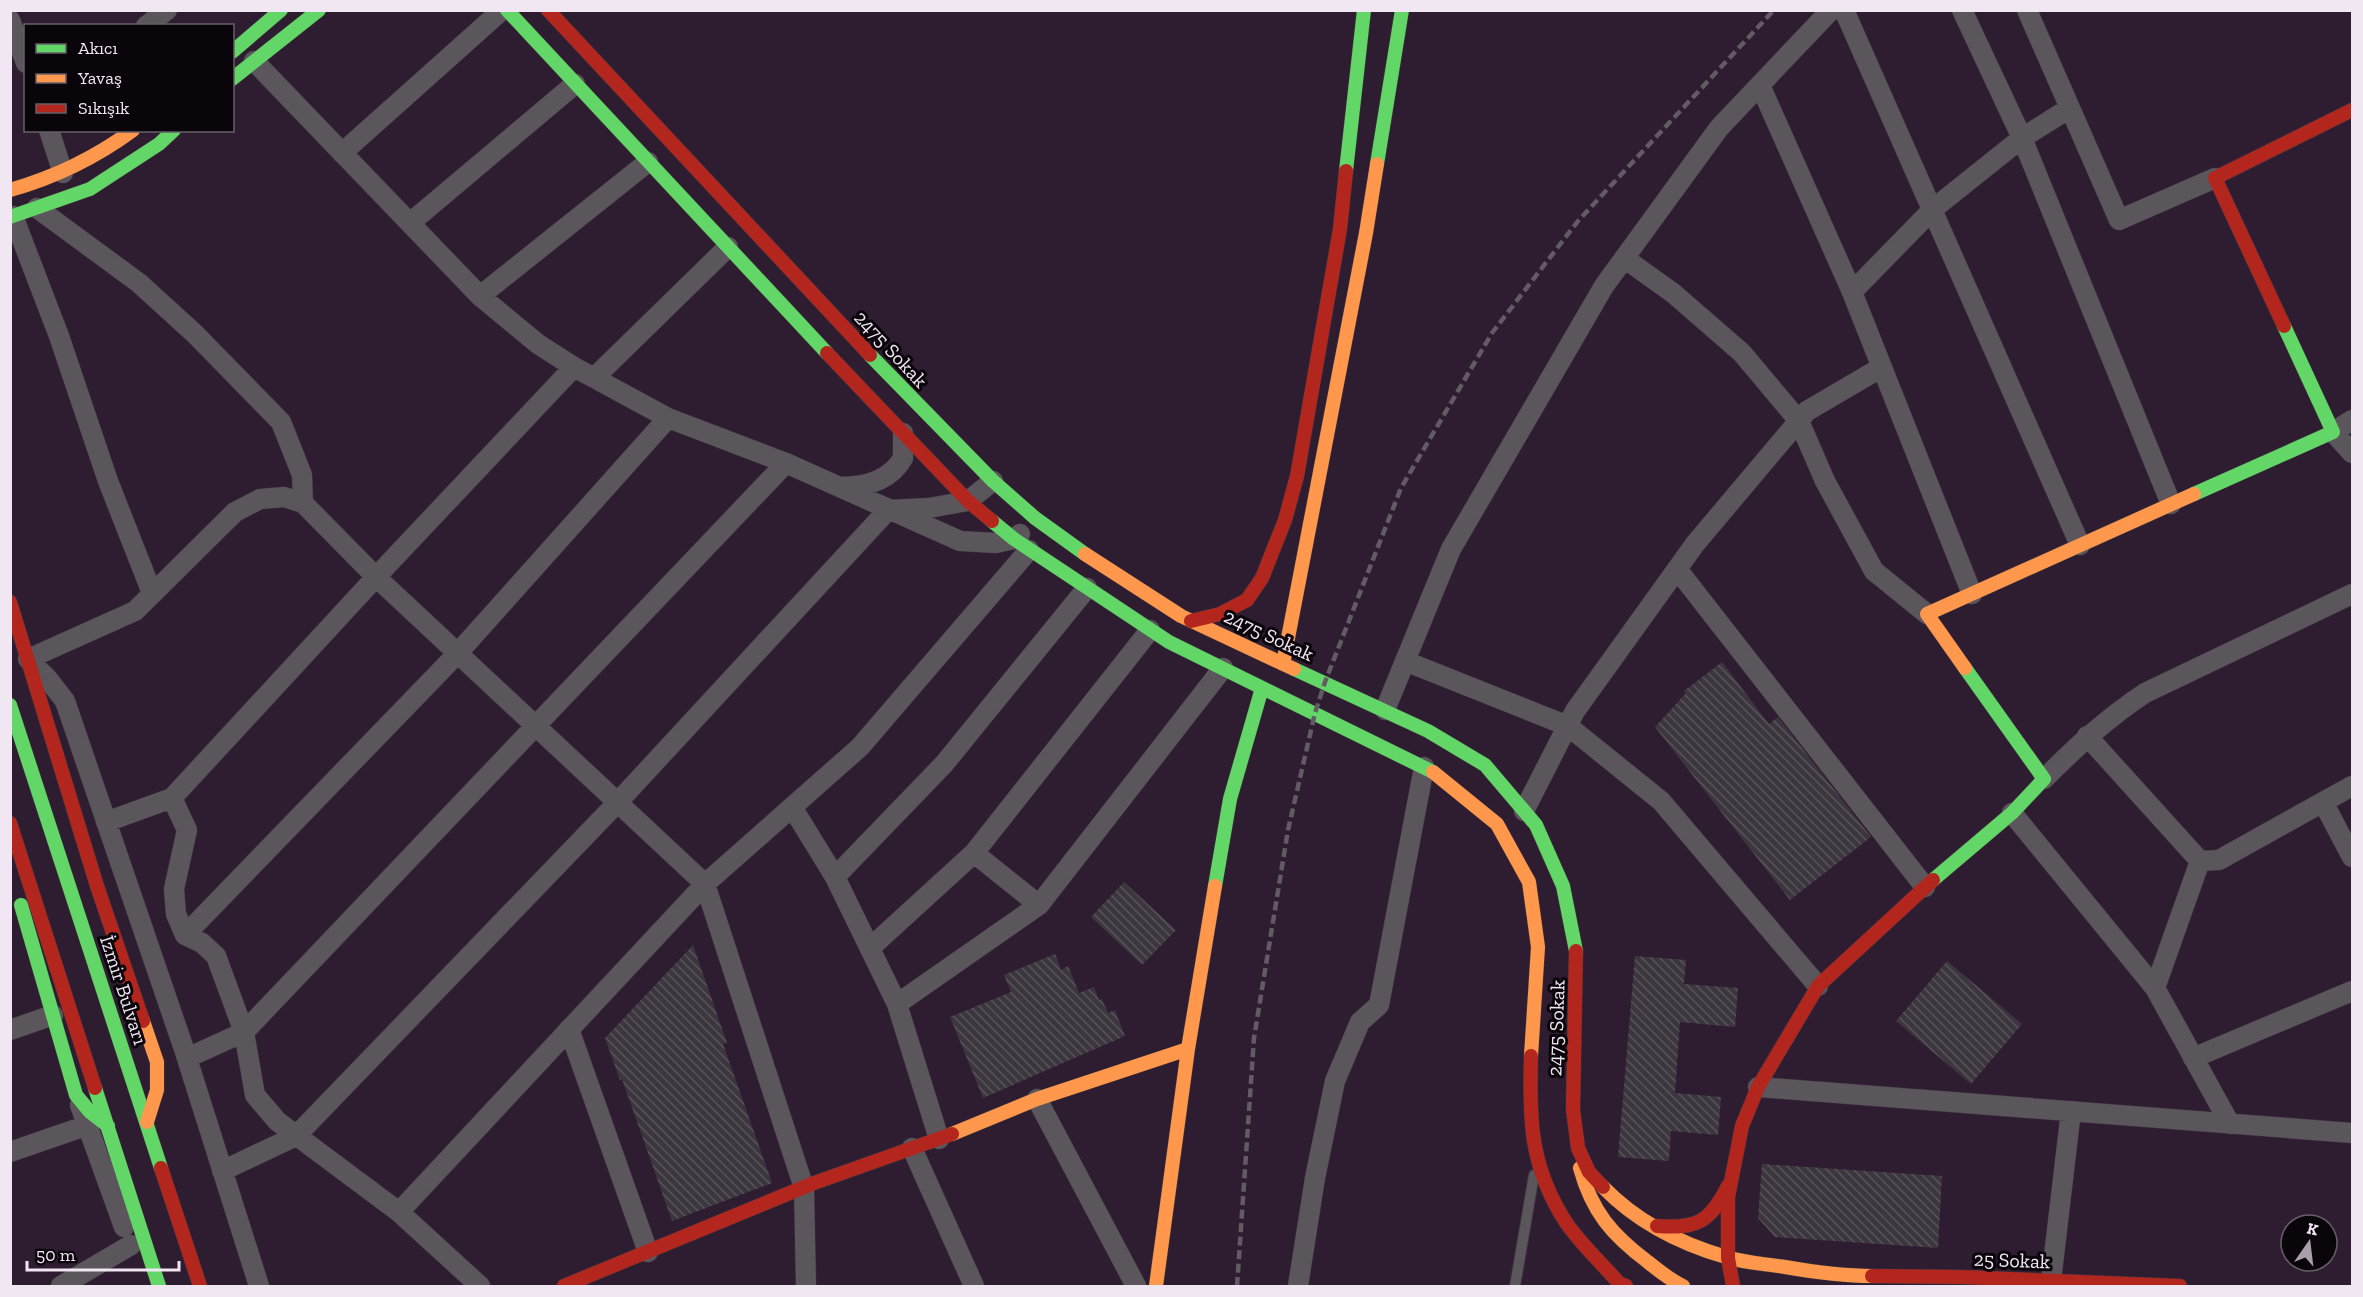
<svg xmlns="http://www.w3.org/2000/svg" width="2363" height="1297" font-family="'Zilla Slab',serif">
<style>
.built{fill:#2e1d31;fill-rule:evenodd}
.building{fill:url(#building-back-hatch)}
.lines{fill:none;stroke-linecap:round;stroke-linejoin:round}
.lane-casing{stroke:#3d373e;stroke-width:12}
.street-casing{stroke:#3d373e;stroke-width:21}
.fast-casing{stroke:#3d373e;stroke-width:15}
.slow-casing{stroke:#3d373e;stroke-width:15}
.jam-casing{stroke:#3d373e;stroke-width:15}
.lane{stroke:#5b555c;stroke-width:10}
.street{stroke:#5b555c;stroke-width:20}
.fast{stroke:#63d668;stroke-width:14}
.slow{stroke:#ff974d;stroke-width:14}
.jam{stroke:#b3261e;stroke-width:14}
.rail{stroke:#625b64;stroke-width:4.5;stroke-dasharray:9 4.5;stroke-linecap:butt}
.labels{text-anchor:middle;stroke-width:6;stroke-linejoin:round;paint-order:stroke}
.street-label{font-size:20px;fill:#f1e7f2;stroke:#0a050b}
</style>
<defs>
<pattern id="building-back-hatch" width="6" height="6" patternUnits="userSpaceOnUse" patternTransform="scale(1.5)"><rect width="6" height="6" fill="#3c363e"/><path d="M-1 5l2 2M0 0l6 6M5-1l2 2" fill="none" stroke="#59535a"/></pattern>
</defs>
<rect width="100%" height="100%" fill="#221a24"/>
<path class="built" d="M11 11H2352V1286H11ZM26 26H232V130H26ZM2291 1225H2327V1261H2291Z"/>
<path class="building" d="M1722 662 1769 724 1778 717 1871 837 1790 900 1655 727 1686 693 1684 691Z
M1124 882 1176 930 1142 965 1091 917Z
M693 945 727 1043 723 1044 772 1183 672 1221 622 1079 620 1080 605 1038Z
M1055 954 1061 970 1068 966 1079 993 1094 987 1099 1000 1102 999 1108 1013 1115 1010 1125 1036 983 1098 950 1017 1011 992 1004 975Z
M1635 956 1686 960 1684 984 1738 988 1735 1027 1680 1022 1675 1093 1721 1097 1718 1135 1671 1131 1669 1161 1618 1157Z
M1947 961 2022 1024 1971 1084 1896 1021Z
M1762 1164 1942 1176 1938 1248 1775 1237 1758 1218Z"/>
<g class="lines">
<defs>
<path id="lane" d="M1515 1286 1534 1175"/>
<path id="street" d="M1844 10 2080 545
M1962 10 2022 138 2171 504
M2027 10 2119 220 2215 178
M10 20 26 63
M146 26 167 10
M254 61 480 296 538 344 574 367 668 418 786 463 960 541 996 543 1014 539 1020 534
M1760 85 1852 292 1972 594
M49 130 63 173
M342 153 502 10
M37 208 139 283 195 334 281 422 302 475 303 503
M13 216 59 336 108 481 152 593
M410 223 575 84
M1624 258 1673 293 1742 353 1799 421 1825 481 1874 571 1927 614
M1852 292 1933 209 2022 138 2070 108
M480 296 648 162
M594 378 728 247
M2352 420 2333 432 2352 453
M840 487C865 487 890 481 903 458V433
M1677 569 1925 887
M1405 661 1568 726 1661 801 1818 986
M1385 710 1451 549 1604 286 1719 128 1831 10
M2087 736 2200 861 2219 860 2323 802 2352 857
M2044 779C2077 746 2106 719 2145 693L2352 594
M172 798 187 830 174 889 176 914 185 935 202 943 216 956 244 1032 255 1095 277 1121 399 1212 480 1286
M2323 802 2352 786
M792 807 835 877 897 1004 939 1139
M1524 811 1575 711 1695 544 1807 411 1882 367
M2012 813 2155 988 2230 1124
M106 822 172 798 376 577 574 367
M974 853 1039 905
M835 877 944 764 1087 588
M185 935 457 654 668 418
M870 948 974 853 1150 630
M2155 988 2200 861
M897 1004 1039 905 1223 668
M569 1029 648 1252
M10 1030 53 1015
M187 1058 244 1032 786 463
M2193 1058 2352 991
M1758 1087 2352 1133
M1037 1099 1136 1286
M80 1105 124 1227
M912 1148 974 1286
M10 1152 88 1125
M222 1171 296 1136 617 803 888 510 929 508 968 501 993 481
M399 1212 705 884 860 747 1029 550
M2051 1281 2071 1111
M61 1286 131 1245
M259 1286 184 1049 65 701 48 679 28 659 135 611 235 512 260 499 284 497 303 503 376 577 705 884 804 1188 806 1286
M1298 1286 1315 1178 1335 1081 1360 1022 1379 1005 1424 767"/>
<path id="fast" d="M507 10 827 353
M232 52 281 10
M232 79 319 10
M1377 164 1402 10
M1346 171 1364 10
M10 217 90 189 159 144 174 130
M870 355 993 481 1035 518 1085 554
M2194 494 2333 432 2284 326
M992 521 1014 539 1169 642 1433 772
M1294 669 1428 731 1485 765 1536 825 1563 886 1576 951
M10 705 161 1168
M1933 880 2012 813 2044 779 1965 668
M1215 886 1230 799 1262 688
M21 905 76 1095 90 1112 108 1126
M95 1088 159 1286"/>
<path id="slow" d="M10 190C56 177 95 158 133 130
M1085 554 1181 616 1294 669
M1283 664 1366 233 1377 164
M1965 668 1927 614 2194 494
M1433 772 1497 824 1529 882 1538 947 1531 1056
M143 1021 157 1062V1090L147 1122
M952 1134 1037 1099 1188 1049
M1580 1168C1592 1212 1612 1235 1648 1262 1659 1271 1670 1280 1683 1286
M1603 1187C1636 1221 1681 1244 1726 1257 1745 1263 1766 1264 1785 1267 1814 1272 1842 1276 1872 1276
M1156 1286 1188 1049 1215 886"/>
<path id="jam" d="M548 10 870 355
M2284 326 2215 178 2352 110
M827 353 968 501 992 521
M10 602 97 886 143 1021
M1191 621 1220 614 1247 600 1262 578 1285 520 1297 476 1340 229 1346 171
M10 823 95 1088
M1576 951 1573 1110 1578 1148 1589 1172 1603 1187
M1531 1056C1529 1120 1530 1168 1567 1224 1582 1245 1602 1264 1619 1283L1626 1286
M161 1168 200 1286
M1657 1226C1697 1229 1710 1222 1728 1186
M1872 1276 1962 1277 2180 1286
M564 1286 814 1183 952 1134
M1733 1286 1728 1258V1197L1742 1126 1758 1087 1818 986 1933 880"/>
</defs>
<use href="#lane" class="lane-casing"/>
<use href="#street" class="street-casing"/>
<use href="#fast" class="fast-casing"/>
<use href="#slow" class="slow-casing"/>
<use href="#jam" class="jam-casing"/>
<use href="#lane" class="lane"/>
<use href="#street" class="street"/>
<use href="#fast" class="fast"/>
<use href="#slow" class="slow"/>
<use href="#jam" class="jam"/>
<path class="rail" d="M1237 1286 1254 1038 1288 830 1315 713 1325 682 1401 488 1492 333 1578 221 1774 10"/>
</g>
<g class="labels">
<g class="street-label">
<text transform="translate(891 349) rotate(47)" y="7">2475 Sokak</text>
<text transform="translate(1269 635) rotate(25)" y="7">2475 Sokak</text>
<text transform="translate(124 990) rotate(72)" y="7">İzmir Bulvarı</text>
<text transform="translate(1556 1028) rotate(-88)" y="7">2475 Sokak</text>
<text transform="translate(2012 1260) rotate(2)" y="7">25 Sokak</text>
</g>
</g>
<rect width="2363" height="1297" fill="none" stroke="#f1e7f2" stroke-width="24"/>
<rect x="24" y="24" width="210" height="108" fill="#0a050b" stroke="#665f67" stroke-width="1.5"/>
<rect x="36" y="44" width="30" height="9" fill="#63d668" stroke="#665f67" stroke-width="1.5"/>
<text x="78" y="54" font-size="18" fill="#f1e7f2">Akıcı</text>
<rect x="36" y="74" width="30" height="9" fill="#ff974d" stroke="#665f67" stroke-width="1.5"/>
<text x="78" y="84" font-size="18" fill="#f1e7f2">Yavaş</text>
<rect x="36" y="104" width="30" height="9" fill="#b3261e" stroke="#665f67" stroke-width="1.5"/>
<text x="78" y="114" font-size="18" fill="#f1e7f2">Sıkışık</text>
<g transform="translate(2309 1243) rotate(14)"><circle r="28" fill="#0a050b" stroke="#665f67" stroke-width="1.5"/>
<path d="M0-4.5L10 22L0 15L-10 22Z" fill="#a99faa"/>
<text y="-9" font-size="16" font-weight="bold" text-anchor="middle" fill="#f1e7f2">K</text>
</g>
<path d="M27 1261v9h152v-9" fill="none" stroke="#f1e7f2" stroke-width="3"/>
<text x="36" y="1261" font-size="18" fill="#f1e7f2" stroke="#0a050b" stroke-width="4.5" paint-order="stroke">50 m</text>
</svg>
